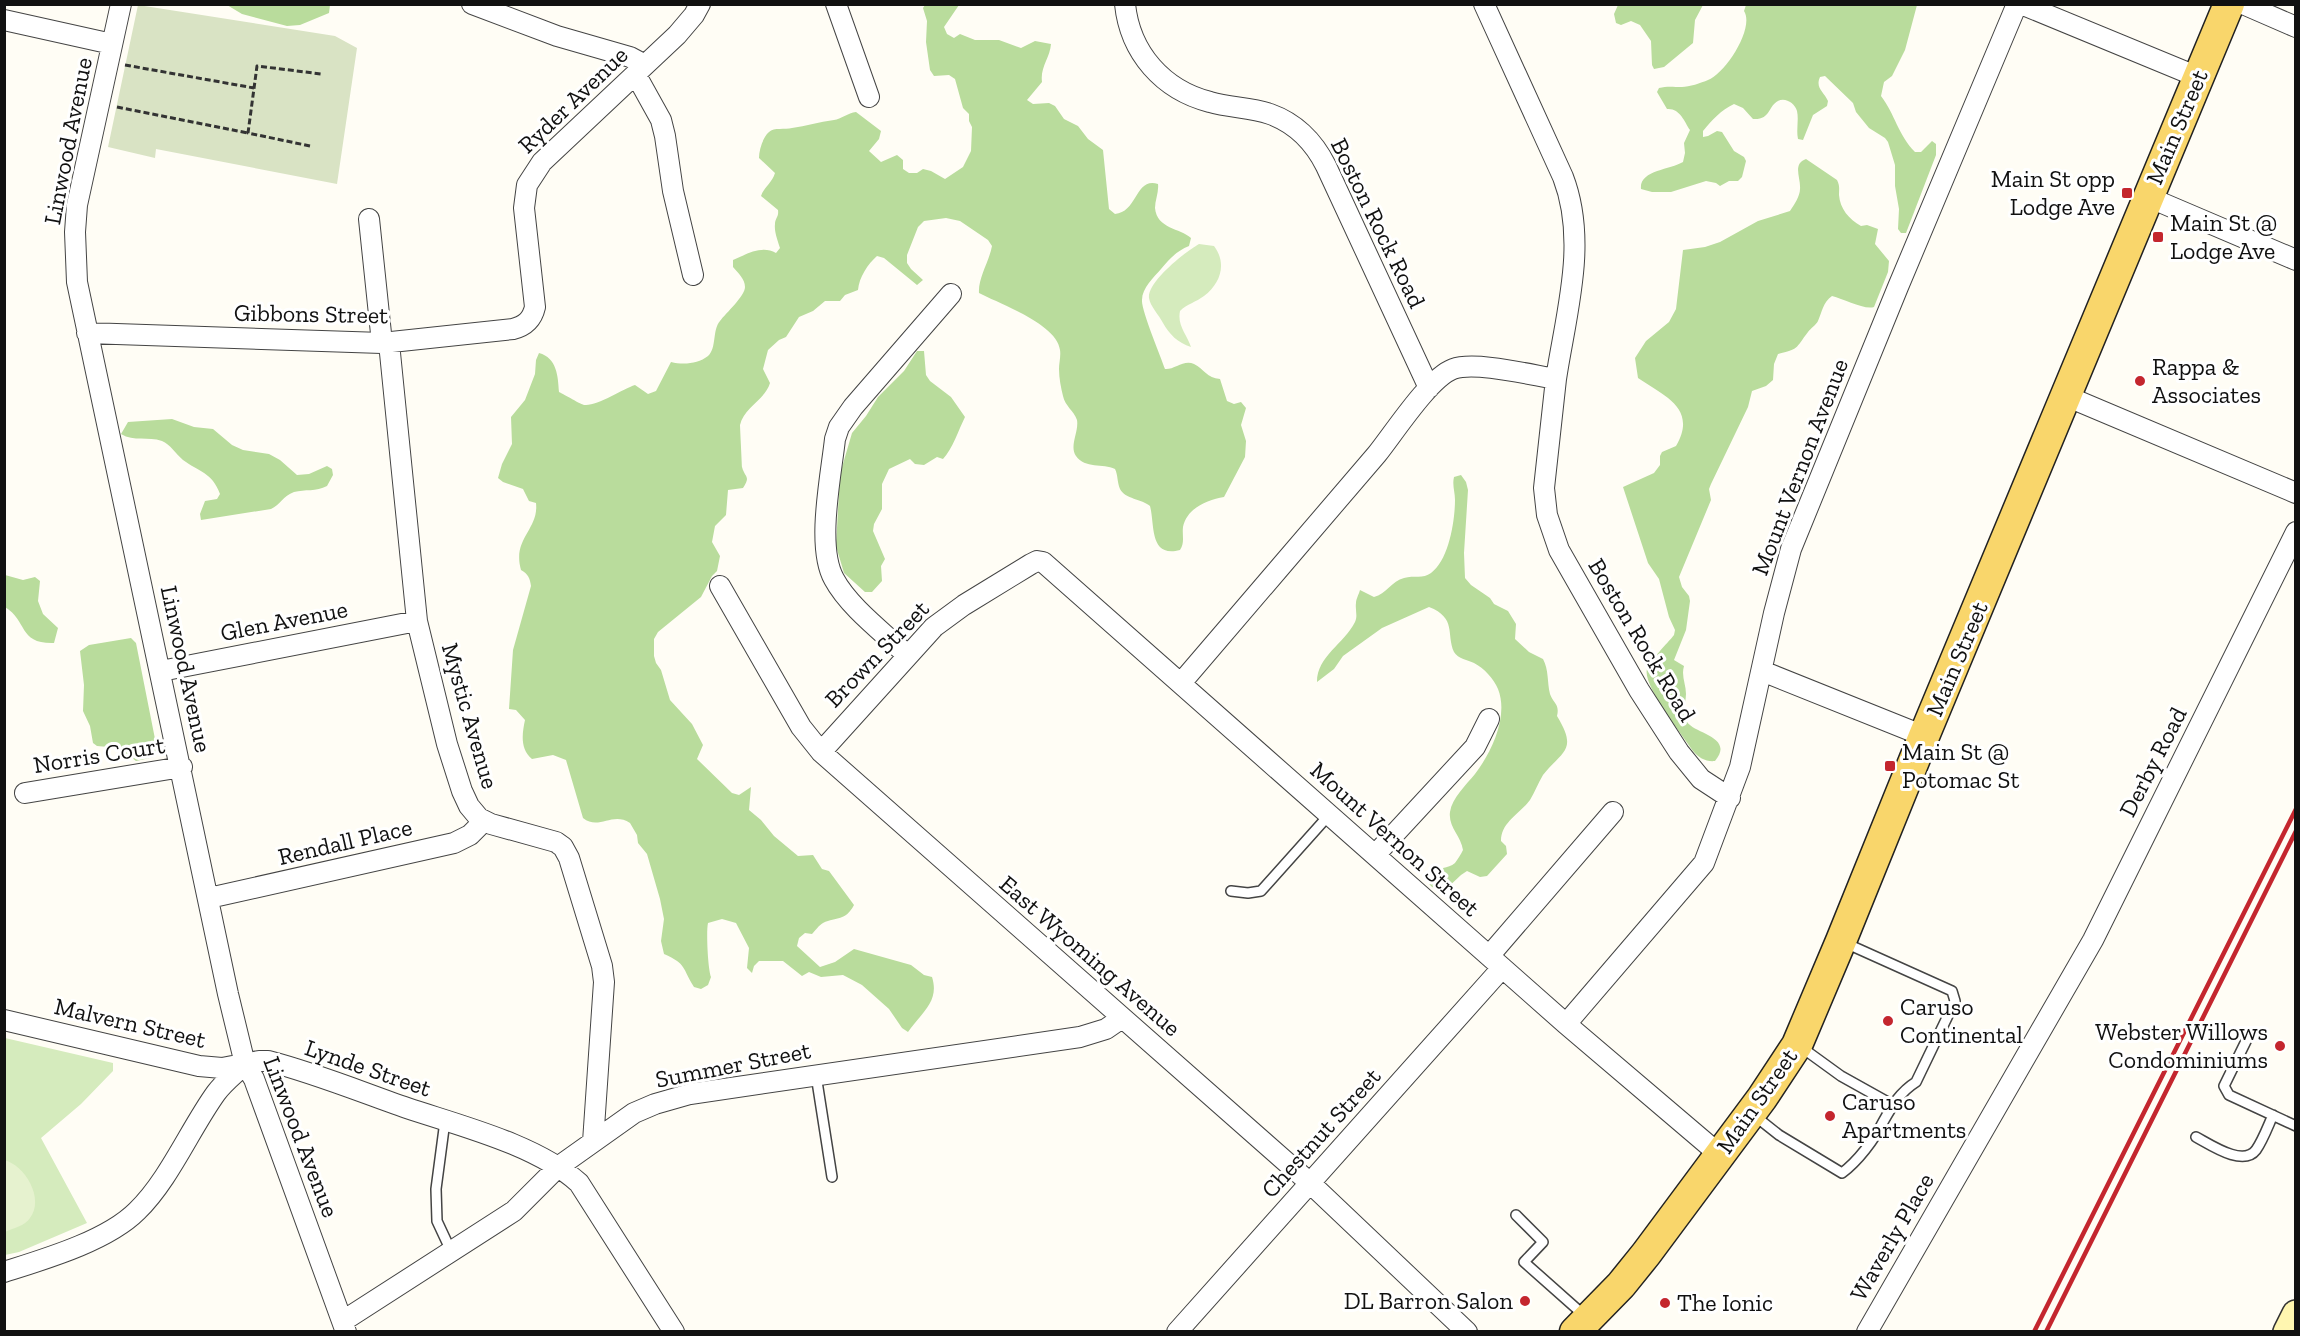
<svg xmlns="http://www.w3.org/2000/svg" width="2300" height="1336" font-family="'Zilla Slab',serif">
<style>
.green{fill:#d5ebbd}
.forest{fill:#b9dc9c}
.cemetery{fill:#d9e3c4}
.pitch{fill:#e6f2cf}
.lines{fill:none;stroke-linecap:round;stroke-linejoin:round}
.lane-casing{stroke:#444;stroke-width:12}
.street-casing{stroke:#444;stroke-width:22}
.secondary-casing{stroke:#333;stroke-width:30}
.primary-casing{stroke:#222;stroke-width:33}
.path{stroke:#333;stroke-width:3;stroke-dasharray:6 3;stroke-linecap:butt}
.lane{stroke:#fff;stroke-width:9}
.street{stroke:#fff;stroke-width:20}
.secondary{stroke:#fff6b0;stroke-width:27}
.primary{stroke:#f9d66b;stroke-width:30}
.rail{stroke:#c4262e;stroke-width:4.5}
.poi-dot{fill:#c4262e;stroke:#fff;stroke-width:2}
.labels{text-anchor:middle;stroke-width:6;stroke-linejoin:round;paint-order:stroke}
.street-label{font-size:24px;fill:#111;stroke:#fff}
.poi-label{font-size:24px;fill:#111;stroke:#fff;text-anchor:start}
</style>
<rect width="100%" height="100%" fill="#fffdf5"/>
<path class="green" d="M1199 244 1214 246C1227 263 1221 283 1204 296 1196 302 1187 304 1180 311 1177 326 1187 334 1191 347 1178 343 1169 334 1163 323 1159 315 1150 306 1149 298 1147 282 1185 252 1199 244Z
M5 1038 113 1063V1071L81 1104 41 1138 87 1223 19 1252 5 1255Z"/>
<path class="forest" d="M227 5H330L329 13 300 25 287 26 242 14Z
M925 5H959L944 27 947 34 954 38 960 34 975 40H999L1021 48 1035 41 1051 44C1050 58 1040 67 1042 82L1027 100 1033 104 1049 103 1055 106 1064 119 1078 126 1088 139 1103 150 1109 209 1115 214C1138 212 1135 177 1158 184 1159 192 1155 200 1155 208 1157 229 1180 228 1191 238L1189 246C1177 251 1170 258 1161 269 1154 277 1142 288 1142 300 1141 310 1161 357 1165 369 1174 370 1184 359 1194 364 1204 369 1207 378 1220 379L1227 401 1234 404 1241 402 1246 408 1241 425 1246 441 1245 457 1224 497C1207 500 1187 508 1183 527 1182 536 1185 542 1180 550 1149 558 1155 525 1150 506 1142 499 1125 499 1120 489 1117 482 1118 475 1115 469 1103 463 1085 469 1076 456 1069 446 1079 432 1077 420 1074 411 1065 406 1063 396 1061 388 1059 378 1059 369 1059 363 1061 356 1060 350 1057 324 1000 304 979 293 978 278 989 262 992 246L988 240 960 221 946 218 924 221 918 227 907 255V263L911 269 923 280 917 285 884 258 877 256C868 264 859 277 858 290L845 295 840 301H825L813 311 799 317 786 337 779 340 768 350 763 369 770 383C765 400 744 407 740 425 740 427 742 465 742 467 745 478 751 476 743 488L728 490 726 515 715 526 712 542 720 556 717 571 712 576 701 597 658 632 654 639V656L656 663 661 670 670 700 692 724 703 745 697 759 732 793 739 795 751 787 749 810 761 820 774 836 798 856 813 855 822 869 829 871 854 905C845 922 837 916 823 923 819 925 815 931 812 934L805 933 799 938 797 946 820 967 835 962 854 949 911 965 924 975 932 977C940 1002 921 1013 908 1032L902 1028 889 1009 862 985 843 975 821 977 809 972 802 976 783 961H759L754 966 752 973 747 968 749 948 736 923 722 919 708 923C706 932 708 969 711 977L708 985 701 989 694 987C682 968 687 964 664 954L661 941 664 919 660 899 647 854 638 843 637 835 630 823C612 811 599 831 583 818L566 760 553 755 532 759C520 749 522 734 525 720L516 710 509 709 513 650 531 586C530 578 528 574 521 570 512 538 539 530 536 503L529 501 523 489 503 482 498 478 502 464 512 444 511 417 525 400 535 374 536 360 539 353C557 358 558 376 559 392 564 394 581 405 585 405 597 406 623 389 635 385L648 394 656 391 671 362C683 365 698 364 708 356 717 348 712 330 720 321 726 313 745 296 745 287 745 279 738 273 733 267V260C747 254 762 245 776 253L780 248C778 241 774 232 775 224 775 218 779 217 778 210L761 196C764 187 772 183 775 173L759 158C759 150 763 137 769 132 774 127 785 130 792 128 806 126 819 122 834 120 841 119 848 113 856 112L881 131 879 139 869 151 881 162 897 155 903 160V169L909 173H917L923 169 931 171 945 179 963 167 971 151 972 127 969 121V114L963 108 955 79 949 75 934 76 930 70 926 42 927 21 923 8Z
M1618 5V4L1703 5 1695 20 1693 43 1664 67 1654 69 1652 65 1651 41 1640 25 1631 21 1621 25 1616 23 1614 14Z
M1746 5H1917L1905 50 1892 76 1884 82 1881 96C1895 114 1898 135 1915 152H1921L1932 141 1936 144V155L1906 233H1901L1898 229 1899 209 1895 186V165L1888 142 1885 138 1869 128 1856 112 1853 103 1825 76 1820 77C1815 88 1824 92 1828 101L1827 106 1813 115 1803 140 1798 139C1796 130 1799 120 1797 111 1795 103 1785 97 1778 101 1768 106 1771 120 1753 119L1743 108 1734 104C1721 110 1712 120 1703 131V137L1708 136 1717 131 1722 132 1734 151 1744 157 1746 161 1742 177 1738 181H1729L1720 186 1716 183 1706 181 1671 192H1652L1641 189C1639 170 1670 170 1683 162L1685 153 1684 143 1690 130C1684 121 1680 108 1667 109L1657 92 1659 88C1667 86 1673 87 1682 87 1689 87 1701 83 1708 80 1725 74 1755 28 1744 11Z
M1806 159 1837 180C1840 186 1839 189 1839 195 1840 209 1849 219 1861 226L1867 225 1878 229 1875 244 1889 261 1888 272 1874 307C1864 310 1844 299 1832 296 1823 302 1822 312 1818 321 1816 325 1811 328 1808 332 1795 349 1799 349 1778 354L1774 364 1773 380 1766 386 1752 391 1748 407 1711 484 1709 489 1711 500 1679 577 1682 587 1689 596 1690 601 1686 630 1674 660 1684 666C1681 676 1686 684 1686 694 1686 704 1680 713 1687 722 1695 734 1735 737 1715 761 1706 762 1699 758 1693 751 1683 736 1642 685 1647 669 1651 659 1667 644 1674 635L1675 630 1669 617 1659 579 1648 563 1623 487 1654 473 1660 465V456L1662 452 1676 446C1698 408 1664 396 1638 378L1635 358 1646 341 1669 322 1676 309 1683 250 1705 247 1720 242 1758 221 1790 211C1794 205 1800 196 1800 189 1801 178 1792 164 1806 159Z
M917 351H924L926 375 930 381 951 397 965 417C959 429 952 450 943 459L937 457 924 465 915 464 910 459 889 469 882 484V509L874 524 873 531 885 559 881 566 882 581 872 592H865L844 573 836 546 840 474 852 433 866 416 878 397 904 371Z
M172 419 194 427 213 429 232 445 243 450 269 454 280 460 297 475 309 474 327 466 332 469 333 475 327 486C316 492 305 489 294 492 283 496 280 505 271 509L201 520 200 514 205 501 217 499 220 494C212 472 199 472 183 460 176 454 170 444 162 441 148 436 134 442 121 434L128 422Z
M1461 475 1466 482 1468 490 1464 553 1465 578 1471 585 1490 598 1494 604 1508 611 1516 624 1515 639 1529 652 1543 659C1549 670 1547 682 1550 694 1553 703 1560 704 1557 716 1578 751 1563 750 1543 775 1538 783 1535 792 1530 800 1520 814 1501 822 1501 841L1506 846 1507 854 1487 876 1480 877 1467 871 1461 875 1445 890C1435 891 1422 884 1432 873 1438 867 1448 869 1455 863 1458 859 1461 854 1463 850 1461 836 1448 827 1450 812 1452 798 1466 785 1475 774 1491 753 1509 717 1498 689 1494 679 1484 668 1474 663 1468 660 1458 659 1454 652 1446 634 1457 618 1429 607L1382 628 1343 656 1334 669 1317 682C1317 656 1344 644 1355 622 1358 616 1355 610 1356 603 1356 599 1359 594 1360 590L1374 597C1386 594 1392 581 1404 578 1414 575 1423 579 1431 573 1449 560 1455 520 1455 500 1455 492 1452 485 1454 477Z
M5 575 23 580 35 577 40 581 38 601 43 614 58 628 54 643C18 644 28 621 5 607Z
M131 638 136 643 157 749 154 757 136 761 119 748 97 746 93 743 90 726 83 711 84 685 80 651 89 645Z"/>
<path class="cemetery" d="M138 5 335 36 357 48 337 184 156 149 155 158 108 147Z"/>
<path class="pitch" d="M4 1160C25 1165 45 1199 30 1218 25 1226 13 1228 5 1232Z"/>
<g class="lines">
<defs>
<path id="lane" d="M1231 891 1248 893 1261 891 1329 815
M2249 1035 2224 1086 2229 1095 2296 1126
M1801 1047 1841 1076 1893 1105
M816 1075 832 1177
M1755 1116 1779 1135 1842 1173C1858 1161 1874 1140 1883 1122 1892 1106 1900 1092 1916 1082L1955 1001 1952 991 1843 942
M445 1121 436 1189 437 1221 451 1251
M2196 1137C2211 1145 2243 1167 2256 1150 2263 1140 2268 1126 2273 1115
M1516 1215 1543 1242 1524 1262 1586 1317"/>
<path id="street" d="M121 4 77 205 75 232 77 282 228 994 245 1064 254 1079 346 1332
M472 4 557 36 630 57 645 65
M836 4 869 97
M1125 4C1130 53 1163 90 1210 102 1230 108 1251 107 1270 114 1295 123 1314 142 1326 166L1429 388
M2021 4 2198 77
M2243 4 2296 27
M4 20 112 44
M636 75 661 120 665 136 673 191 693 275
M2148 197 2296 260
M369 219 382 343
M87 333 382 343 513 329C525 326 532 320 535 307L524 208 527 185 542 162 677 35 694 15 700 4
M389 343 417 621 447 744 462 791 469 806 479 818 491 824 556 842 563 847 569 858 602 966 604 982 593 1142
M1556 379 1544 488 1547 515 1559 550 1639 690 1679 752 1701 779 1730 798
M2066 396 2296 493
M720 586 801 727 821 752 1310 1183 1467 1332
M907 655C884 633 849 607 834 579 816 547 831 476 835 439L839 427 853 407 951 294
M161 671 417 621
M1762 671 1924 736
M1181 683C1246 606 1312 531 1377 454 1394 433 1429 378 1453 369 1475 361 1531 375 1556 379 1566 313 1588 242 1563 177L1484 4
M821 752 934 627 964 605 1031 564 1037 561 1043 562 1566 1024 1720 1155
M25 793 182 767
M1375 855 1475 747 1489 719
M209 898 454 843 470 835 484 821
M1489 956 1613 812
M4 1020 199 1066 222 1068 259 1061H268C315 1073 361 1092 407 1108 461 1126 537 1145 579 1183L674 1332
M1566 1024 1704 863 1740 767 1774 613 1791 549 1898 287 2017 4
M4 1272C45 1259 107 1241 137 1211 169 1180 190 1129 216 1093 224 1082 236 1073 245 1064
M343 1321 514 1211 558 1167 634 1113 655 1104 690 1094 1080 1037 1106 1029 1122 1018
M1177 1332 1502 968
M1867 1332 2093 940 2296 532"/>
<path id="secondary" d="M2287 1332 2296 1314"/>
<path id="primary" d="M1575 1332 1621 1285 1646 1254 1762 1098 1797 1045 1841 941 1924 736 2229 4"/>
</defs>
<use href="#lane" class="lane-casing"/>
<use href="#street" class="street-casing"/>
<use href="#secondary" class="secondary-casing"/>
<use href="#primary" class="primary-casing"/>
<path class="path" d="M125 65 254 88
M117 107 248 133
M310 146 248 133 257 66 321 74"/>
<use href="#lane" class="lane"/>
<use href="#street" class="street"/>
<use href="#secondary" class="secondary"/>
<use href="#primary" class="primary"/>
<path class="rail" d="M2034 1332 2296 809
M2046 1332 2296 831"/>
</g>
<g class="poi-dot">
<rect x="2121" y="187" width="12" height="12" rx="3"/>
<rect x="2152" y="231" width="12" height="12" rx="3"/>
<circle cx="2140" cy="381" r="6"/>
<rect x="1884" y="760" width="12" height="12" rx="3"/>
<circle cx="1888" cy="1021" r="6"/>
<circle cx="2280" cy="1046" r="6"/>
<circle cx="1830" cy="1116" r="6"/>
<circle cx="1525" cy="1301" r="6"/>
<circle cx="1665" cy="1303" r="6"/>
</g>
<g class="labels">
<g class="street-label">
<text transform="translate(573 100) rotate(-44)" y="8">Ryder Avenue</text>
<text transform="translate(2177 127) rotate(-67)" y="8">Main Street</text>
<text transform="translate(68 141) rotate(-79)" y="8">Linwood Avenue</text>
<text transform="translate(1378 223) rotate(64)" y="8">Boston Rock Road</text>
<text transform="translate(311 314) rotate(1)" y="8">Gibbons Street</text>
<text transform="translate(1800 467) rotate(-69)" y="8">Mount Vernon Avenue</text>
<text transform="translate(284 621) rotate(-11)" y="8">Glen Avenue</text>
<text transform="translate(1642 640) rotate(59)" y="8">Boston Rock Road</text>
<text transform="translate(877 654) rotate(-46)" y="8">Brown Street</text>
<text transform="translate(1957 659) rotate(-67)" y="8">Main Street</text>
<text transform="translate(186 669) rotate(78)" y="8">Linwood Avenue</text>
<text transform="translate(470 716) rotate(74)" y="8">Mystic Avenue</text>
<text transform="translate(99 755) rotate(-9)" y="8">Norris Court</text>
<text transform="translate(2153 762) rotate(-63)" y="8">Derby Road</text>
<text transform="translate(1395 839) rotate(42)" y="8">Mount Vernon Street</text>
<text transform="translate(345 842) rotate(-13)" y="8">Rendall Place</text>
<text transform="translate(1090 956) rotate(41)" y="8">East Wyoming Avenue</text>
<text transform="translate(130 1023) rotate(13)" y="8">Malvern Street</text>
<text transform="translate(733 1065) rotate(-11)" y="8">Summer Street</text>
<text transform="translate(368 1068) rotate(19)" y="8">Lynde Street</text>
<text transform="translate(1757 1101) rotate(-55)" y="8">Main Street</text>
<text transform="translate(1321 1133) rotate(-48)" y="8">Chestnut Street</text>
<text transform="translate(301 1137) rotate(69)" y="8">Linwood Avenue</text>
<text transform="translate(1892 1237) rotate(-60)" y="8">Waverly Place</text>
</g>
<g class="poi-label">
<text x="2115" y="187" text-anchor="end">Main St opp<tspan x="2115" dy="28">Lodge Ave</tspan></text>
<text x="2170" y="231">Main St @<tspan x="2170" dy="28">Lodge Ave</tspan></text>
<text x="2152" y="375">Rappa &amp;<tspan x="2152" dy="28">Associates</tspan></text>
<text x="1902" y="760">Main St @<tspan x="1902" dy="28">Potomac St</tspan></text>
<text x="1900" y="1015">Caruso<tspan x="1900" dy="28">Continental</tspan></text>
<text x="2268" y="1040" text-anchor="end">Webster Willows<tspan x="2268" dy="28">Condominiums</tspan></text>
<text x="1842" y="1110">Caruso<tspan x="1842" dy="28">Apartments</tspan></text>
<text x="1513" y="1309" text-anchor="end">DL Barron Salon</text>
<text x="1677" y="1311">The Ionic</text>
</g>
</g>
<rect width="2300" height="1336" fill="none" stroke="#111111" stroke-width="12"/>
</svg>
